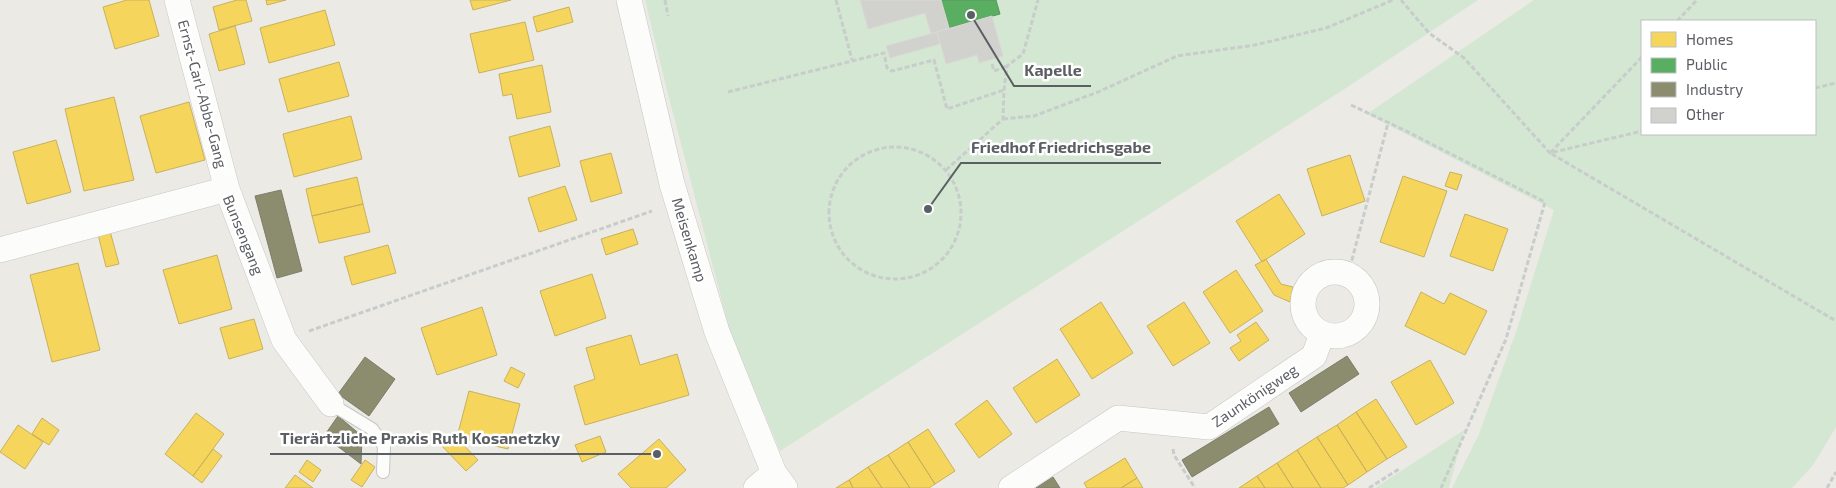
<svg xmlns="http://www.w3.org/2000/svg" width="1836" height="488" font-family="'Exo 2',sans-serif">
<style>
.green{fill:#d3e7d3;fill-rule:evenodd}
.homes{fill:#f6d55c;stroke:#c8b15e}
.public{fill:#5aae61;stroke:#5a9662}
.industry{fill:#8c8c6e;stroke:#7d7e6b}
.building{fill:#d1d1ce;stroke:#dad9d4}
.lines{fill:none;stroke-linecap:round;stroke-linejoin:round}
.service-casing{stroke:#c6c6c6;stroke-width:14}
.minor-casing{stroke:#c6c6c6;stroke-width:26}
.path{stroke:#c8ccca;stroke-width:3;stroke-dasharray:5 2.5;stroke-linecap:butt}
.service{stroke:#fcfcfb;stroke-width:12}
.minor{stroke:#fcfcfb;stroke-width:25}
.labels{text-anchor:middle;stroke-width:5;stroke-linejoin:round;paint-order:stroke}
.street-label{font-size:15px;fill:#5b5e63;stroke:#fff}
.leader{fill:none;stroke:#5b5e63;stroke-width:2}
.callout-dot{fill:#5b5e63;stroke:#fff;stroke-width:2}
.callout-label{font-size:16px;text-anchor:middle;font-weight:bold;fill:#5b5e63;stroke:#fff;stroke-width:5;stroke-linejoin:round;paint-order:stroke}
</style>
<rect width="100%" height="100%" fill="#ebeae5"/>
<path class="green" d="M645 0H1478L1349 86 780 451 729 328 667 90Z
M1534 0H1836V427L1813 465 1792 488H1452L1479 434 1517 329 1554 210 1367 114ZM1642 21H1815V134H1642Z
M1464 430 1449 488H1375Z"/>
<path class="homes" d="M127 0H149L159 36 115 49 103 7Z
M237 0H246L252 21 219 30 213 7Z
M266 0H286L267 5Z
M470 0H511L473 10Z
M569 7 573 22 537 32 533 17Z
M325 10 335 45 269 63 260 28Z
M525 22 534 60 479 73 470 34Z
M235 26 245 64 219 71 209 34Z
M339 62 349 96 288 112 279 79Z
M542 65 551 112 517 119 512 94 503 96 499 74Z
M114 97 134 180 84 191 65 109Z
M189 102 205 160 156 173 140 116Z
M351 116 362 159 294 177 283 134Z
M550 126 560 166 519 177 509 137Z
M56 140 71 192 27 204 13 152Z
M611 153 622 193 591 202 580 161Z
M1350 155 1365 201 1322 216 1307 169Z
M1450 172 1462 175 1457 190 1445 186Z
M1403 176 1447 191 1424 257 1380 242Z
M357 177 363 204 312 216 306 189Z
M565 186 577 220 539 232 528 198Z
M1279 194 1305 234 1262 262 1236 221Z
M363 204 370 232 319 243 312 216Z
M1465 214 1508 229 1493 271 1450 256Z
M633 229 638 244 606 255 601 239Z
M110 231 119 264 106 267 98 234Z
M388 245 396 273 352 285 344 257Z
M217 255 232 309 179 324 163 270Z
M1266 259 1281 284 1293 287 1290 302 1274 295 1255 265Z
M78 263 100 350 52 362 30 275Z
M1236 270 1263 311 1230 333 1203 292Z
M592 274 606 318 555 336 540 291Z
M1421 292 1444 304 1450 293 1487 311 1465 355 1405 326Z
M1101 302 1133 353 1092 379 1060 329Z
M1184 302 1210 343 1173 366 1147 326Z
M482 307 497 355 437 375 421 328Z
M254 319 263 349 229 359 220 328Z
M1256 322 1269 340 1239 361 1230 348 1241 341 1237 335Z
M631 335 640 365 677 354 689 395 585 425 574 386 595 379 586 348Z
M1057 359 1080 395 1036 423 1013 388Z
M1430 360 1454 403 1416 425 1391 382Z
M511 367 525 374 518 388 504 381Z
M469 391 520 404 508 449 457 437Z
M1376 399 1407 447 1387 459 1356 412Z
M987 400 1012 434 979 458 955 424Z
M1356 412 1387 459 1367 472 1337 425Z
M196 413 224 434 193 476 165 454Z
M42 418 59 430 49 445 32 434Z
M18 425 43 442 25 469 0 452Z
M1337 425 1367 472 1348 485 1317 437Z
M928 429 955 471 935 484 908 442Z
M452 433 478 460 466 471 440 444Z
M600 436 606 452 582 462 575 445Z
M1317 437 1348 485 1343 488H1321L1297 450Z
M659 439 686 470 666 488H631L618 474Z
M908 442 935 484 929 488H910L888 455Z
M213 449 222 456 202 483 193 476Z
M1297 450 1321 488H1293L1277 463Z
M888 455 910 488H882L868 467Z
M1125 458 1137 478 1121 488H1087L1084 483Z
M307 460 321 470 313 482 299 472Z
M365 460 375 467 362 487 351 480Z
M1277 463 1293 488H1265L1257 476Z
M868 467 882 488H853L849 480Z
M295 475 313 488H285Z
M1257 476 1265 488H1239Z
M1137 478 1143 488H1121Z
M849 480 853 488H836Z"/>
<path class="public" d="M941 0H996L1000 14 949 28Z"/>
<path class="industry" d="M281 190 302 271 277 278 255 196Z
M1347 356 1359 374 1301 412 1289 393Z
M365 357 395 379 369 416 338 394Z
M1269 407 1279 424 1192 477 1182 460Z
M338 416 362 436 361 464 324 436Z
M1053 477 1060 488H1036Z"/>
<path class="building" d="M860 0H941L949 28 931 34 925 13 868 29Z
M992 16 1003 56 979 63 977 55 946 64 937 32Z
M937 32 940 44 890 58 886 46Z"/>
<g class="lines">
<defs>
<path id="service" d="M331 404 372 429 384 446 383 472"/>
<path id="minor" d="M177 0 227 189 284 340 331 404
M629 0 672 184 717 332 774 473 785 488
M0 250 227 189
M1303 304a32 32 0 1 1 64 0a32 32 0 1 1-64 0Z
M756 488 774 473
M1011 488 1118 418 1209 427 1314 356 1322 334"/>
</defs>
<use href="#service" class="service-casing"/>
<use href="#minor" class="minor-casing"/>
<path class="path" d="M665 0 668 16
M836 0 852 60
M1401 0 1429 33 1464 58 1550 153 1642 131
M1677 21 1697 0
M1642 57 1550 153 1836 321
M992 64 994 71 1007 66
M1815 88 1836 83
M728 92 884 53 887 68 892 71 934 60 947 109 1004 90
M1351 105 1404 130 1545 202 1506 339 1441 488
M1003 119 1034 116 1098 92 1177 56 1255 45 1326 28 1393 0
M829 213a66 66 0 1 1 132 0a66 66 0 1 1-132 0Z
M946 170 1003 119 1004 90 1007 66 1023 54 1038 0
M1348 275 1388 123
M309 331 652 211
M1173 449 1174 455 1195 488
M1369 488 1399 469
M1827 488 1836 472"/>
<use href="#service" class="service"/>
<use href="#minor" class="minor"/>
</g>
<g class="labels">
<g class="street-label">
<text transform="translate(202 94) rotate(75)" y="5">Ernst-Carl-Abbe-Gang</text>
<text transform="translate(243 235) rotate(68)" y="5">Bunsengang</text>
<text transform="translate(689 240) rotate(73)" y="5">Meisenkamp</text>
<text transform="translate(1255 396) rotate(-34)" y="5">Zaunkönigweg</text>
</g>
</g>
<path class="leader" d="M971 15L1014 86H1091M928 209L961 163H1161M657 454L570 454H270"/>
<g class="callout-dot">
<circle cx="971" cy="15" r="5"/>
<circle cx="928" cy="209" r="5"/>
<circle cx="657" cy="454" r="5"/>
</g>
<g class="callout-label">
<text x="1053" y="76">Kapelle</text>
<text x="1061" y="153">Friedhof Friedrichsgabe</text>
<text x="420" y="444">Tierärtzliche Praxis Ruth Kosanetzky</text>
</g>
<rect x="1641" y="20" width="175" height="115" fill="#ffffff" stroke="#bdbfc1"/>
<rect x="1651" y="32" width="25" height="15" fill="#f6d55c" stroke="#bdbfc1"/>
<text x="1686" y="45" font-size="15" fill="#5b5e63">Homes</text>
<rect x="1651" y="58" width="25" height="15" fill="#5aae61" stroke="#bdbfc1"/>
<text x="1686" y="70" font-size="15" fill="#5b5e63">Public</text>
<rect x="1651" y="82" width="25" height="15" fill="#8c8c6e" stroke="#bdbfc1"/>
<text x="1686" y="95" font-size="15" fill="#5b5e63">Industry</text>
<rect x="1651" y="108" width="25" height="15" fill="#d1d1ce" stroke="#bdbfc1"/>
<text x="1686" y="120" font-size="15" fill="#5b5e63">Other</text>
</svg>
